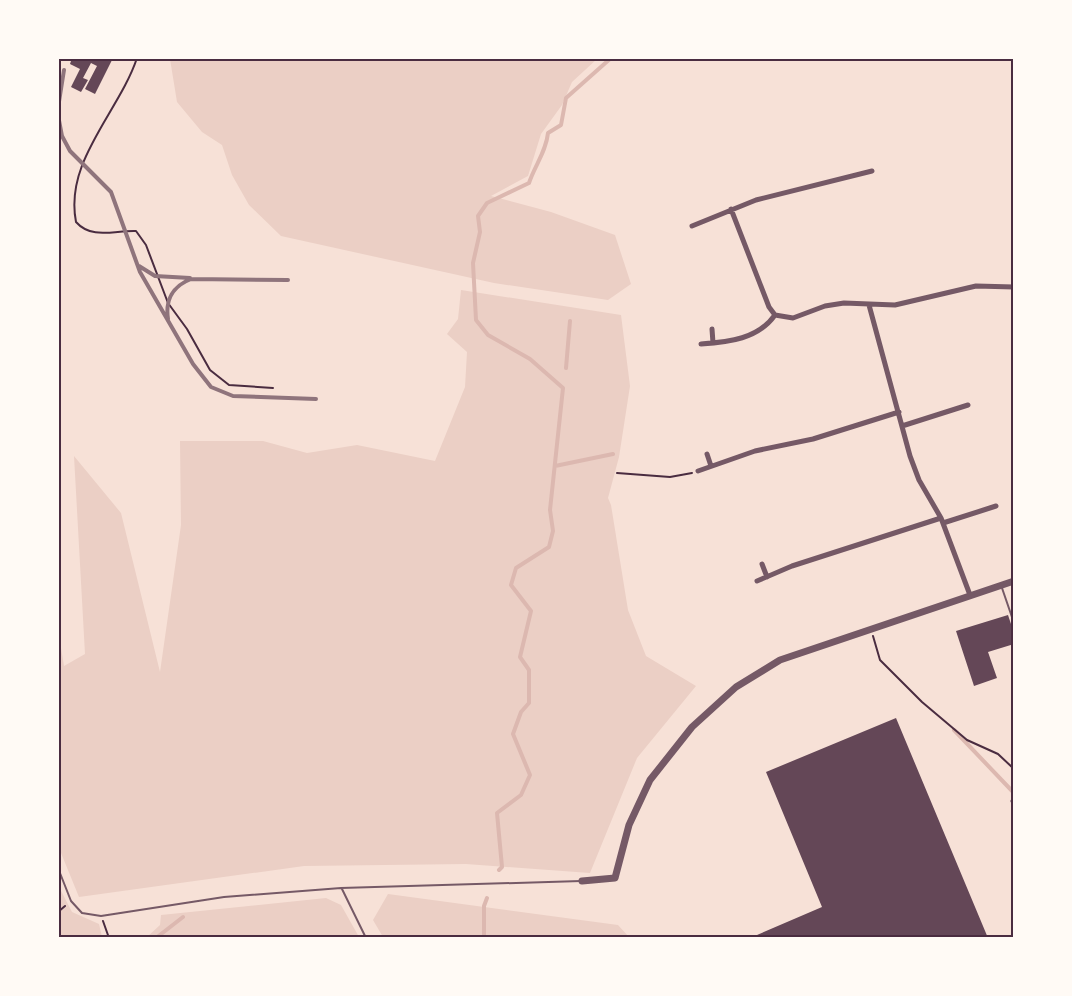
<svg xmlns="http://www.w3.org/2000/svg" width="1072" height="996" font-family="Mulish,sans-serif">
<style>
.green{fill:#ebcfc5}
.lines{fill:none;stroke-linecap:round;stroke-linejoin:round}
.stream{stroke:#dcb8b0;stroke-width:4}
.building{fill:#644757}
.path{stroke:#4a2c40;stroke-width:2}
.service{stroke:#755966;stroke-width:2}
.minor{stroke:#755966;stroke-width:5}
.tertiary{stroke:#755966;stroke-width:7}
.rail{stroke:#8f747c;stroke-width:4}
.neatline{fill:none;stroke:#4a2c40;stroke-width:2}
</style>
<rect width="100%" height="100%" fill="#f7e1d7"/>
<path class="green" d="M170 59H597L572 82 562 105 541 134 528 176 491 196 551 212 615 235 631 284 608 300 494 283 281 236 249 205 232 175 222 145 202 132 177 102Z
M461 290 621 315 630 386 619 457 608 498 611 505 628 610 646 656 696 686 637 758 590 873 466 864 304 866 79 897 59 848V636L64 666 85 654 74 456 121 513 160 672 181 525 180 441H263L307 453 357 445 435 461 465 387 467 352 447 334 458 319Z
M58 885 72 912 99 924 102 937H59Z
M388 894 618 925 629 937H383L373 920Z
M326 898 341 905 359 937H147L160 925 161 915Z"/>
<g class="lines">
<path class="stream" d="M566 368 570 321
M555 466 613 454
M954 730 1014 793
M499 870 502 867 497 813 521 795 530 775 513 734 521 712 529 703V670L520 657 531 611 511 585 516 568 549 547 553 531 550 510 563 388 530 359 488 335 476 320 473 263 480 232 478 216 487 203 529 183C535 165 546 152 548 133L561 125 566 98 611 58
M156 938 183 917
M484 938V906L487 898"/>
</g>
<path class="building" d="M72 58 112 60 95 94 85 89 97 66 91 63 83 78 88 80 81 92 71 87 80 69 70 64Z
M1008 615 1014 633V644L988 652 997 678 974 686 956 631Z
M896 718 988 938H750L822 907 766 772Z"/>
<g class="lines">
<path class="path" d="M137 58C119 112 64 161 76 222 92 240 115 230 136 231L146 245 168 303 187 329 210 370 229 385 273 388
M58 63 60 58
M617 473 670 477 692 473
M873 636 880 660 922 702 967 740 998 754 1014 769
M58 912 65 906
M103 921 109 938"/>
<path class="service" d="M1002 588 1014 623
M58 868 71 901 82 913 101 916 224 897 341 888 581 881
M342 889 366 938"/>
<path class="minor" d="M731 209 769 307 775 315
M692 226 756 200 872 171
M869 305 910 456 919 480 941 518 970 595
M712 329 713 343
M701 344C729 342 758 339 775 315L793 318 825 306 844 303 895 305 976 286 1014 287
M902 426 968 405
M707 454 711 466
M698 471 755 451 813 439 899 412
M943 523 996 506
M762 564 767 577
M757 581 792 566 941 518
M1013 801 1014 800"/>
<path class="tertiary" d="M582 881 615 878 629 825 650 780 692 727 736 687 780 660 1014 581"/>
<path class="rail" d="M58 108 64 70
M58 115 62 136 70 151 111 192 140 272 193 364 211 387 233 396 316 399
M139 266 155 276 190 278
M168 319C165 300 173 286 191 279L288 280"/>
</g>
<rect width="1072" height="996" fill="none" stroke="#fffaf5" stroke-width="120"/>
<rect x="60" y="60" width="952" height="876" class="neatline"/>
</svg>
